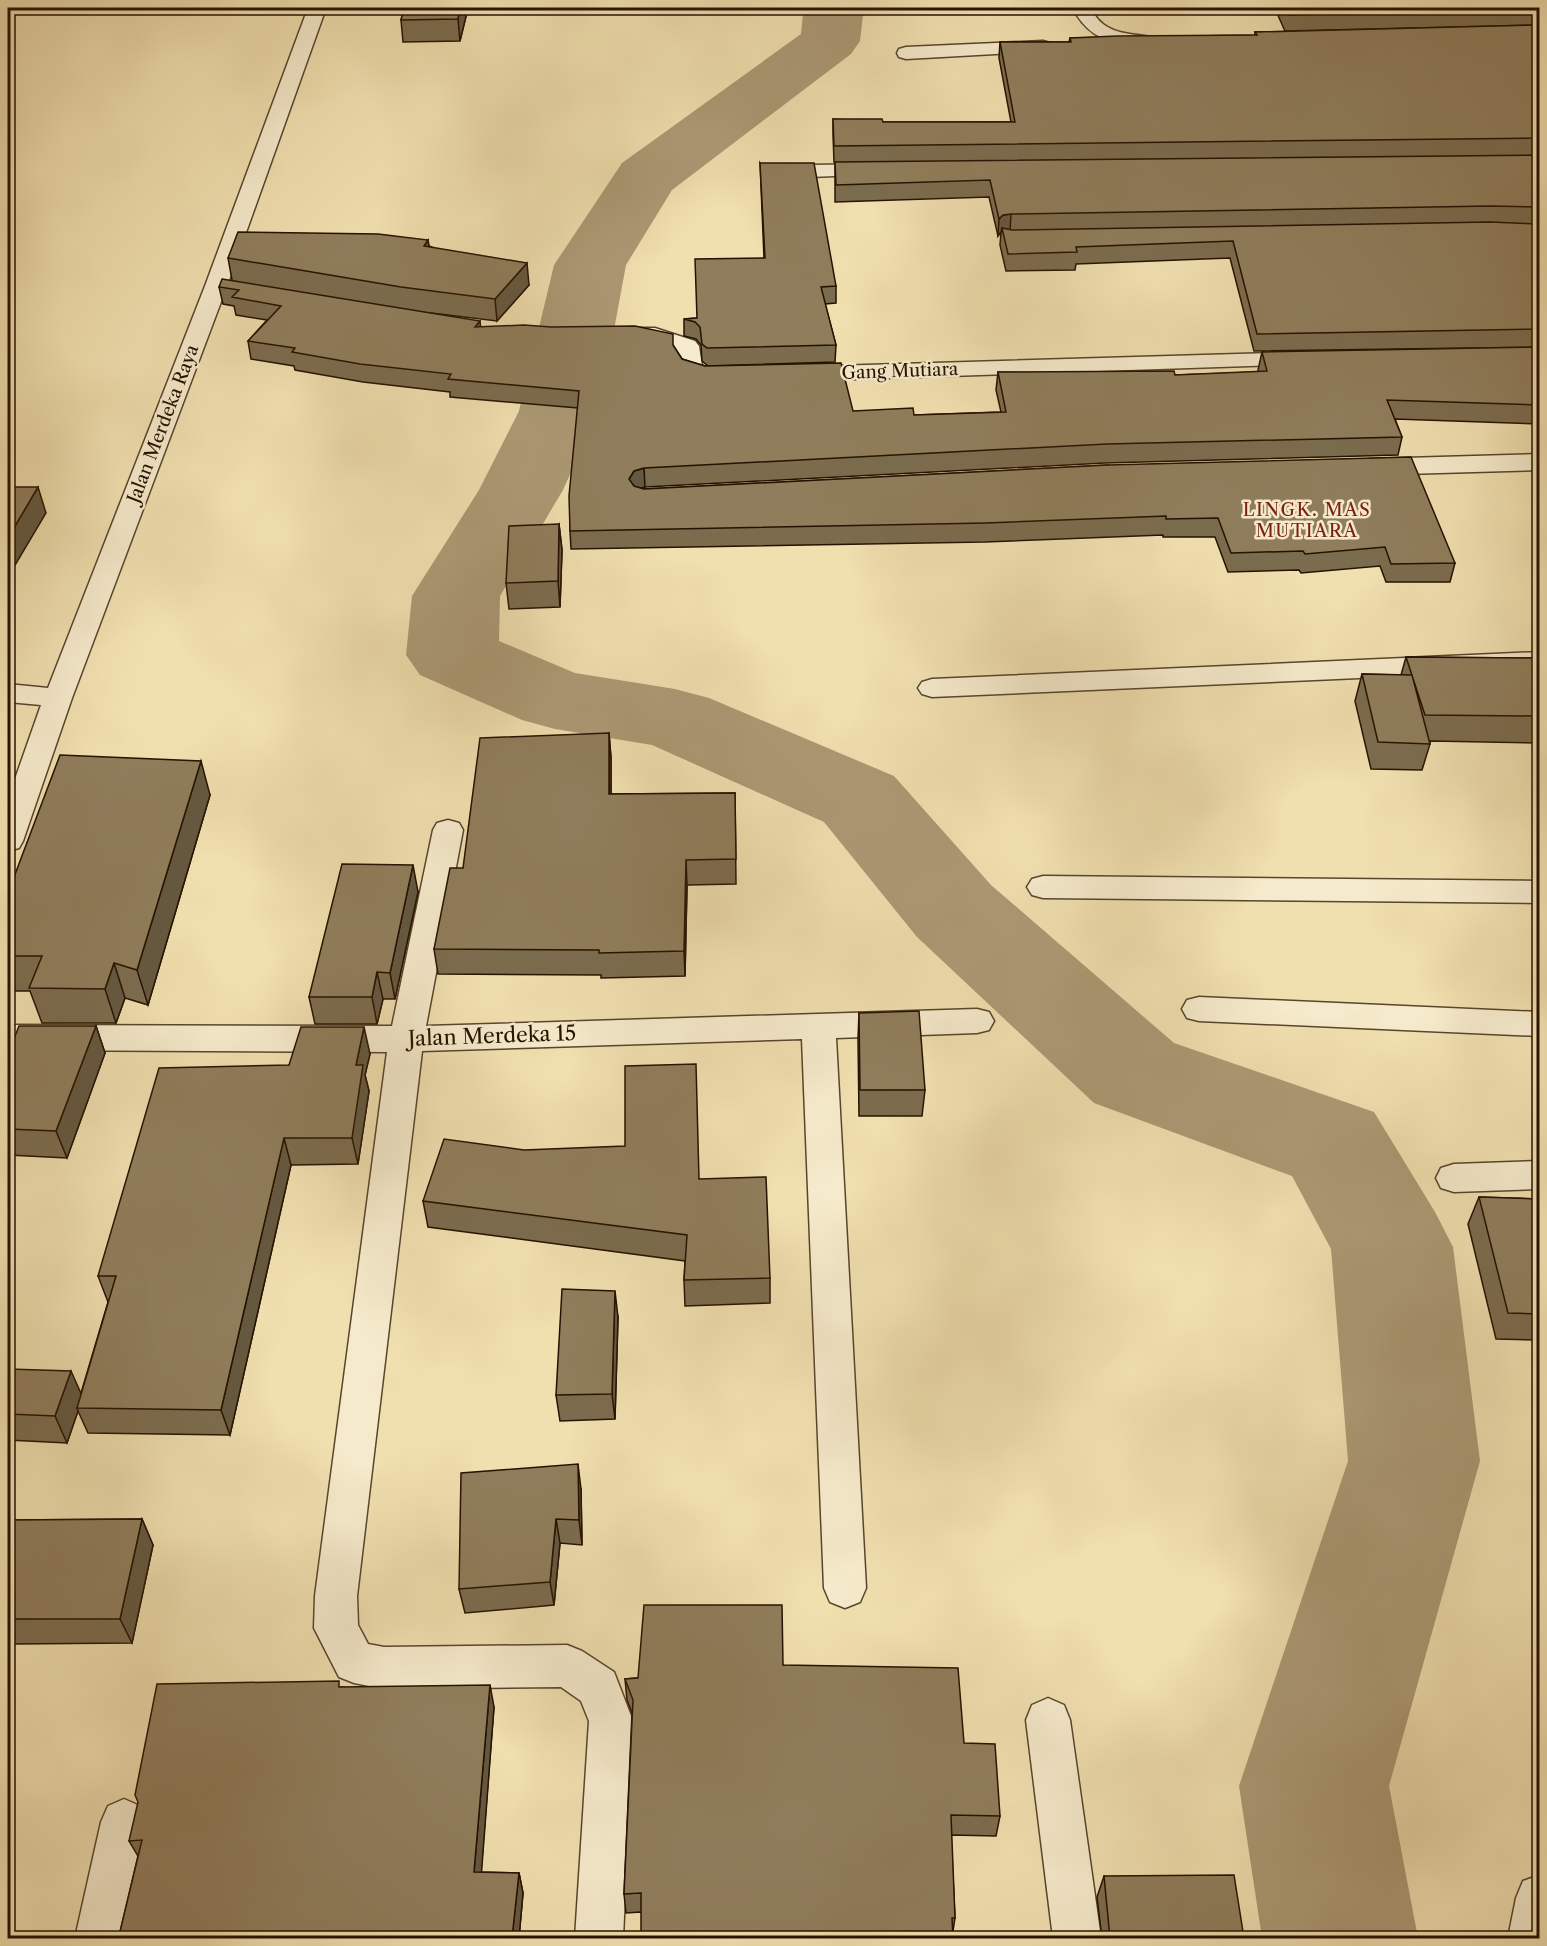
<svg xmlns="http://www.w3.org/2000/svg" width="1547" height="1946" font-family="'Libre Caslon Text',serif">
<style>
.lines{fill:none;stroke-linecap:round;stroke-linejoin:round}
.river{fill:#ab9974;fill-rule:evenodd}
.street-casing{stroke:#58452c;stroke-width:3}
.street{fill:#f5eacb;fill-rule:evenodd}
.wall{fill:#7b6c4e;stroke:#261200;stroke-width:1.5}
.shaded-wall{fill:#645840;stroke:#261200;stroke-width:1.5}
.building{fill:#8f7d5b;stroke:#261200;stroke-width:1.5}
.labels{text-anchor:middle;stroke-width:5;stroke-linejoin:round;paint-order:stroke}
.far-street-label{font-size:18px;fill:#261200;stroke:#f5eacb}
.far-neighbourhood-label{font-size:18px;letter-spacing:1.5px;fill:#7a1f14;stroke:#f5eacb}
.street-label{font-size:21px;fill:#261200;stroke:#f5eacb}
</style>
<rect width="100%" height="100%" fill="#f0dfaf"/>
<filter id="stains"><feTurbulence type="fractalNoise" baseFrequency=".00333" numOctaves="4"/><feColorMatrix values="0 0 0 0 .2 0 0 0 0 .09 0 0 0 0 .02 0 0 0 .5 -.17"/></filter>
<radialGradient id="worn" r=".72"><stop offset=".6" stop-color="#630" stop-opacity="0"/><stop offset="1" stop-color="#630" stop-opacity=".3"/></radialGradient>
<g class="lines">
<path class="river" d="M808 8H867L863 15 860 41 851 54 672 190 626 265 599 411 563 490 500 596 499 641 575 673 675 689 709 698 894 776 991 885 1174 1043 1374 1112 1435 1212 1453 1247 1480 1461 1389 1786 1418 1938H1262L1239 1786 1348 1461 1331 1249 1292 1176 1094 1103 917 937 824 822 652 745 555 729 522 720 420 675 406 655 412 596 479 490 519 411 554 265 622 163 801 34 803 14Z"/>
<defs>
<path id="street" d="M308 8H326L227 286 72 698 23 841 19 848 8 851V799L41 705 8 702V684L48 688 205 286Z
M1078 8H1096L1094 14C1108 36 1133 33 1156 38L1158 42 1156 46 1149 48C1117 42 1095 44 1076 14Z
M1043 41 1050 43 1052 47 1050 51 906 59 899 57 897 53 899 49 906 47Z
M878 164 885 166 888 170 885 174 810 177 803 175 800 171 803 167 810 165Z
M629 328H655L695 341 699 346 702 366 733 371 737 376 733 381C717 385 701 381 685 376L676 362V350L653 342 621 340 617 335 621 330Z
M1304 352 1312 354 1316 359 1312 364 798 381 790 379 786 374 790 369 798 367Z
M1540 454V470L1370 475 1361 472 1357 467 1361 462 1370 459Z
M1540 652V670L932 697 922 694 918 688 922 682 932 679Z
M448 820 459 823 463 830 426 1026 977 1009 989 1012 994 1021 989 1030 977 1033 836 1038 866 1588 860 1602 845 1608 830 1602 824 1588 802 1039 422 1051 357 1596 358 1625 368 1644 384 1647 567 1645 582 1651 614 1672 633 1721 623 1938H575L589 1721 581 1701 561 1687 384 1689 354 1683 339 1677 314 1628 315 1596 387 1052 8 1050V1025L392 1026 433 830 437 823Z
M1043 876 1540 881V903L1043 898 1032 895 1027 887 1032 879Z
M1199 997 1540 1012V1036L1199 1021 1187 1018 1182 1009 1187 1000Z
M1540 1161V1189L1454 1192 1441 1188 1436 1178 1441 1168 1454 1164Z
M1048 1698 1064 1705 1070 1720 1101 1938H1053L1026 1720 1032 1705Z
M124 1799 140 1806 147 1822 123 1938H75L101 1822 108 1806Z
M1540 1875V1938H1508L1516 1898 1523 1881Z"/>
</defs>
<use href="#street" class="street-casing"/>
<use href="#street" class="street"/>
</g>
<path class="wall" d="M404 8H468L460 41 403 42 401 20Z
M1277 8H1539V25L1285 31 1276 11Z
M1539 25V347L1254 351 1230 258 1076 264 1075 270 1006 271 1000 245 1001 232 998 236 989 197 835 202V162H834L833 135V119L883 122H1011L999 58 1000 42H1069L1070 38 1255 35V32Z
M760 163 836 286V303L825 304 836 345 835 362 708 366 702 361 701 345 696 339 684 336V319L697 318 764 258Z
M428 240 429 246 529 285 497 321 431 313 481 327 673 345 682 359 853 411 914 415 1001 412 996 390 998 372 1175 375 1259 372 1258 370 1262 352 1539 347V424L1395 419 1402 437 1398 455 1105 463 645 487 641 488 644 489 1108 465 1455 563 1450 582H1386L1380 566 1301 573 1299 570 1228 572 1215 537H1163V535L985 542 571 549 570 531 578 408 450 397V392L363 382 295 370 294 366 251 359 248 341 267 320 236 315 234 306 223 304 219 287 232 280 228 258Z
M559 524 562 550 560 607 509 609 506 583Z
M1406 657 1539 658V743L1430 741V744L1422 770 1371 769 1355 701 1362 674 1401 675Z
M609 733 611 758V794L735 793 736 884 687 885 685 976 601 978V975L438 974 434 949 463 868Z
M210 795 148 1005 125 998 116 1023H42L30 991H8V893Z
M418 892 395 999H383L377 1024H315L309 997Z
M859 1013 925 1090 922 1116H859L858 1039Z
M96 1026 105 1053 67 1158 8 1155V1054Z
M370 1054 365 1075 369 1091 358 1164 291 1165 230 1435 88 1433 78 1411 67 1443 8 1440V1369L81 1393 108 1302 98 1276 289 1065Z
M699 1179 770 1278V1303L685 1306 684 1280 685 1261 428 1227 423 1201Z
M1479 1197 1539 1199V1340L1496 1339 1468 1224Z
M618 1317 615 1419 560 1421 556 1395Z
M581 1489 582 1545 560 1543 554 1605 465 1613 459 1589Z
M142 1519 153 1545 132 1643 13 1644 8 1663V1520Z
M783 1665 964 1743 1000 1816 996 1836 951 1835 955 1918 953 1931 641 1912 626 1913 624 1894 632 1713 627 1700 625 1679Z
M341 1687 494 1707 481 1872 519 1873 523 1893 519 1938H112L119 1936 138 1856 129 1841Z
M1104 1876 1244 1938H1102L1097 1897Z"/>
<path class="shaded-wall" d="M460 8H468L460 41 458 19Z
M1011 214 1010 231 1002 228 1001 232 998 236 999 219 1003 215Z
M428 240 431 261 424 246Z
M527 263 529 285 497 321 495 299Z
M480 321 482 339 475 327Z
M644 468 645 487 635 490 629 479 634 471Z
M38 487 46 513 8 577V538Z
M559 524 562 550 560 607 558 581Z
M609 733 611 758V819L609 794Z
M201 761 210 795 148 1005 137 970Z
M686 860 687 885 685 976 684 951Z
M413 865 418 892 395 999 390 973Z
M114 963 125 998 116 1023 105 989Z
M377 972 383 999 377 1024 372 997Z
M96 1026 105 1053 67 1158 56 1131Z
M364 1027 370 1054 365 1075 369 1091 358 1164 352 1138 356 1065Z
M284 1138 291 1165 230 1435 221 1410Z
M615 1291 618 1317 615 1419 612 1394Z
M71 1371 83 1398 77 1408 78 1411 67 1443 55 1416Z
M578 1464 581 1489 582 1545 579 1520Z
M142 1519 153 1545 132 1643 120 1619Z
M556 1519 560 1543 554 1605 550 1582Z
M8 1635 13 1644 8 1663Z
M490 1685 494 1707 480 1892 474 1872Z
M519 1873 523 1893 519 1938H512Z"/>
<path class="building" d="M404 8H460L458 19 401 20Z
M1284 8H1539V9L1288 15Z
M1539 25V138L834 146 833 119H882L883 122H1015L1000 42H1071L1070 38 1117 36 1257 35 1255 32Z
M1539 155V207L1490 206 1011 214 1003 215 999 219 990 180 836 185 835 162Z
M760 163H814L836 286 821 287 836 345 707 348 702 344 700 327 695 322 684 319 697 318 695 259 765 258Z
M1490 222 1539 224V329L1257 334 1233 241 1076 247 1077 252 1008 254 1002 228 1012 230Z
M238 232 378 234 428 240 424 246 527 263 495 299 401 287 228 258Z
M222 279 480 321 475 327 524 325 551 327 635 326 673 334V345L682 359 705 366 841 363 853 411 913 408 914 415 1006 412 998 372 1174 371 1175 375 1267 371 1262 352 1539 347V405L1387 400 1402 437 1107 444 644 468 634 471 629 479 634 486 644 489 1108 465 1411 457 1455 563 1391 564 1385 547 1305 554 1303 551 1231 553 1218 518 1166 519V516L986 523 570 531 569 496 579 391 448 379 451 374 360 364 292 352 295 348 248 341 281 306 232 297 239 290 219 287Z
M8 487H38L8 538Z
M559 524 558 581 506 583 509 526Z
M1406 657 1539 658V716L1425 715Z
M1362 674 1412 675 1430 744 1378 742Z
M609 733V794L735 793 736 859 686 860 684 951 599 953V950L434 949 450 868H463L480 738Z
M60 755 201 761 137 970 114 963 105 989 29 988 42 956H8V893Z
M342 864 413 865 390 973 377 972 372 997H309Z
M919 1011 925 1090H860L859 1013Z
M19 1026H96L56 1131 8 1129V1054Z
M301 1027H364L356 1065H363L352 1138H284L221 1410 77 1408 116 1276H98L159 1068 289 1065Z
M696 1064 699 1179 766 1177 770 1278 684 1280 687 1235 423 1201 444 1139 524 1150 625 1146V1066Z
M1479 1197 1539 1199V1314L1508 1313Z
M562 1289 615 1291 612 1394 556 1395Z
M8 1369 71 1371 55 1416 8 1414Z
M578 1464 579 1520 556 1519 550 1582 459 1589 461 1473Z
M142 1519 120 1619H8V1520Z
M644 1605H782L783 1665 958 1668 964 1743 995 1744 1000 1816 951 1815 955 1918H952L953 1938H641V1893L624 1894 633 1700 625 1679 638 1678Z
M339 1681V1687L490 1685 474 1872 519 1873 512 1938H112L113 1936H119L142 1840 129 1841 138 1802 135 1795 157 1684Z
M1234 1875 1244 1938H1110L1104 1876Z"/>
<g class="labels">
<g class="far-street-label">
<text transform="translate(900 371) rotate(-2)" y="6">Gang Mutiara</text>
<text transform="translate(163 424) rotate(-69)" y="6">Jalan Merdeka Raya</text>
</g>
<g class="far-neighbourhood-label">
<text x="1307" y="516">LINGK. MAS<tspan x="1307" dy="21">MUTIARA</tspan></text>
</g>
<g class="street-label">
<text transform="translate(492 1036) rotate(-2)" y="7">Jalan Merdeka 15</text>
</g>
</g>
<rect width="1547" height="1946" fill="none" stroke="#f0dfaf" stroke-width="30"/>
<rect x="9" y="9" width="1529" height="1928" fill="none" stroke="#261200" stroke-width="3"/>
<rect x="15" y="15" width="1517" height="1916" fill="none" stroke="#261200" stroke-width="1.5"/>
<rect width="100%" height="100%" filter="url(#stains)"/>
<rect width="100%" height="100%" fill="url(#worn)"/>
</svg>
